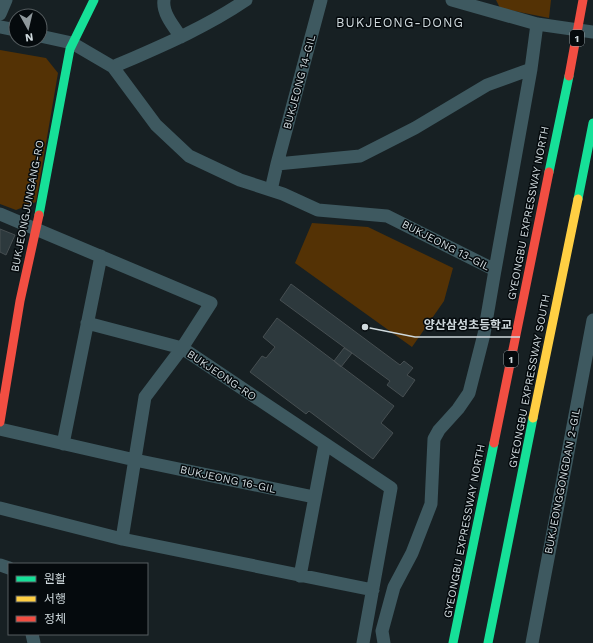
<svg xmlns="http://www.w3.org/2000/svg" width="593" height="643" font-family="'Work Sans','Noto Sans KR',sans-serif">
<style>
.green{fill:#543205}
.building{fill:#2d393d;stroke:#464e51}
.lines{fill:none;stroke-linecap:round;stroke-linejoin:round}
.street{stroke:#3e5960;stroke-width:13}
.fast{stroke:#16e098;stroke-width:9}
.slow{stroke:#ffcf43;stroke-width:9}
.jam{stroke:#f24e42;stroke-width:9}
.jam-bridge{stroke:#f24e42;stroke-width:9}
.labels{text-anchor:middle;stroke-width:3;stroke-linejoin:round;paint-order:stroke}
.shield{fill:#050a0d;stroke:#929b9f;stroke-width:1}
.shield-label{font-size:10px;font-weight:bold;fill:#cfd9dd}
.street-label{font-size:11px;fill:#cfd9dd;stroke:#050a0d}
.quarter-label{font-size:13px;letter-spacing:1px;fill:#cfd9dd;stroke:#050a0d}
.leader{fill:none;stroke:#cfd9dd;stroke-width:1.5}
.callout-dot{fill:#cfd9dd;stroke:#050a0d;stroke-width:1.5}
.callout-label{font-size:12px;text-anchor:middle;font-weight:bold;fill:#cfd9dd;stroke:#050a0d;stroke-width:3;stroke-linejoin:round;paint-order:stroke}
</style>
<rect width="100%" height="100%" fill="#172023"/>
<path class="green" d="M496 0H551L549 18 500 8Z
M0 50 46 58 58 73 36 202 16 210 0 204Z
M312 223 368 227 453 268 444 301 412 347 295 263Z"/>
<path class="building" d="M0 229 15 235 6 255 0 252Z
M291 284 400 365 404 361 413 368 407 375 415 380 403 397 387 385 390 381 280 300Z
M277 318 394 406 381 423 393 433 373 459 309 411 306 414 250 372 262 356 266 358 275 347 263 337Z
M344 348 352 353 341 367 334 361Z"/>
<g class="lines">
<path class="street" d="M164 0C162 13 174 27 181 37
M452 0 537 24 593 32
M0 14 6 0
M0 27 16 30
M40 36 72 43 113 67 156 125 189 156 240 180 283 194 318 210 387 216 495 270 531 69 537 24
M113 67C159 47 205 28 246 0
M277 164 321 0
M271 190 277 164 360 156 415 128 487 85 531 69
M0 214 211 303 182 348 391 488 363 643
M87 323 182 348 145 397 122 539
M0 429 135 460 314 497
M63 444 101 256
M0 508 122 539 373 590
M0 565 9 568
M300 576 325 444
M32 634 34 643
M384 643 382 631 394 587 412 553 431 504 434 439 439 430 458 409 469 393 484 334 495 270
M532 643 593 320"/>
<path class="fast" d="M549 172 569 76
M578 199 593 123
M39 215 70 49 94 0
M453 643 494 443
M488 643 533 418"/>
<path class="slow" d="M533 418 578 199"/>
<path class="jam" d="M0 422 20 301 39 215
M494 443 549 172"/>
<path class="jam-bridge" d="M569 76 583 0"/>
</g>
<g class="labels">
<g class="shield">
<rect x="570" y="30" width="14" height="16" rx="3"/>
<rect x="504" y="351" width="14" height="16" rx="3"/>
</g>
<g class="shield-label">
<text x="577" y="42">1</text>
<text x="511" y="363">1</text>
</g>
<g class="street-label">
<text transform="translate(299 82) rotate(-75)" y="4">BUKJEONG 14-GIL</text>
<text transform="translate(27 206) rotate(-79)" y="4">BUKJEONGJUNGANG-RO</text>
<text transform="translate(528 213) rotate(-79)" y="4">GYEONGBU EXPRESSWAY NORTH</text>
<text transform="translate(446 245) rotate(27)" y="4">BUKJEONG 13-GIL</text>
<text transform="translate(222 375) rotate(34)" y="4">BUKJEONG-RO</text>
<text transform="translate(529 381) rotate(-79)" y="4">GYEONGBU EXPRESSWAY SOUTH</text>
<text transform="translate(228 479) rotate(12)" y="4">BUKJEONG 16-GIL</text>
<text transform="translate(562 481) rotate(-79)" y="4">BUKJEONGGONGDAN 2-GIL</text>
<text transform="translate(464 531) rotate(-79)" y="4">GYEONGBU EXPRESSWAY NORTH</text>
</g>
<g class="quarter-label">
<text x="400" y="27">BUKJEONG-DONG</text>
</g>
</g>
<path class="leader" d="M365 327L415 337H520"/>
<circle class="callout-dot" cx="365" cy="327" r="4"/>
<g class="callout-label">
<text x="468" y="329">양산삼성초등학교</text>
</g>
<rect x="8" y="563" width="140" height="72" fill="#050a0d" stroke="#565d60"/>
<rect x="16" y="576" width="20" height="6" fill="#16e098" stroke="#565d60"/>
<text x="44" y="583" font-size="12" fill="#cfd9dd">원활</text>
<rect x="16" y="596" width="20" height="6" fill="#ffcf43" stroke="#565d60"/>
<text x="44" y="603" font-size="12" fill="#cfd9dd">서행</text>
<rect x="16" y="616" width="20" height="6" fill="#f24e42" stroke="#565d60"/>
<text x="44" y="623" font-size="12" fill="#cfd9dd">정체</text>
<g transform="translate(28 28) rotate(172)"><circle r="19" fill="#050a0d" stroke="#565d60"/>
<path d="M0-3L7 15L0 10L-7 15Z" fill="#8f989c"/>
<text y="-6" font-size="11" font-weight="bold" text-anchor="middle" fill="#cfd9dd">N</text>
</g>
</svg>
